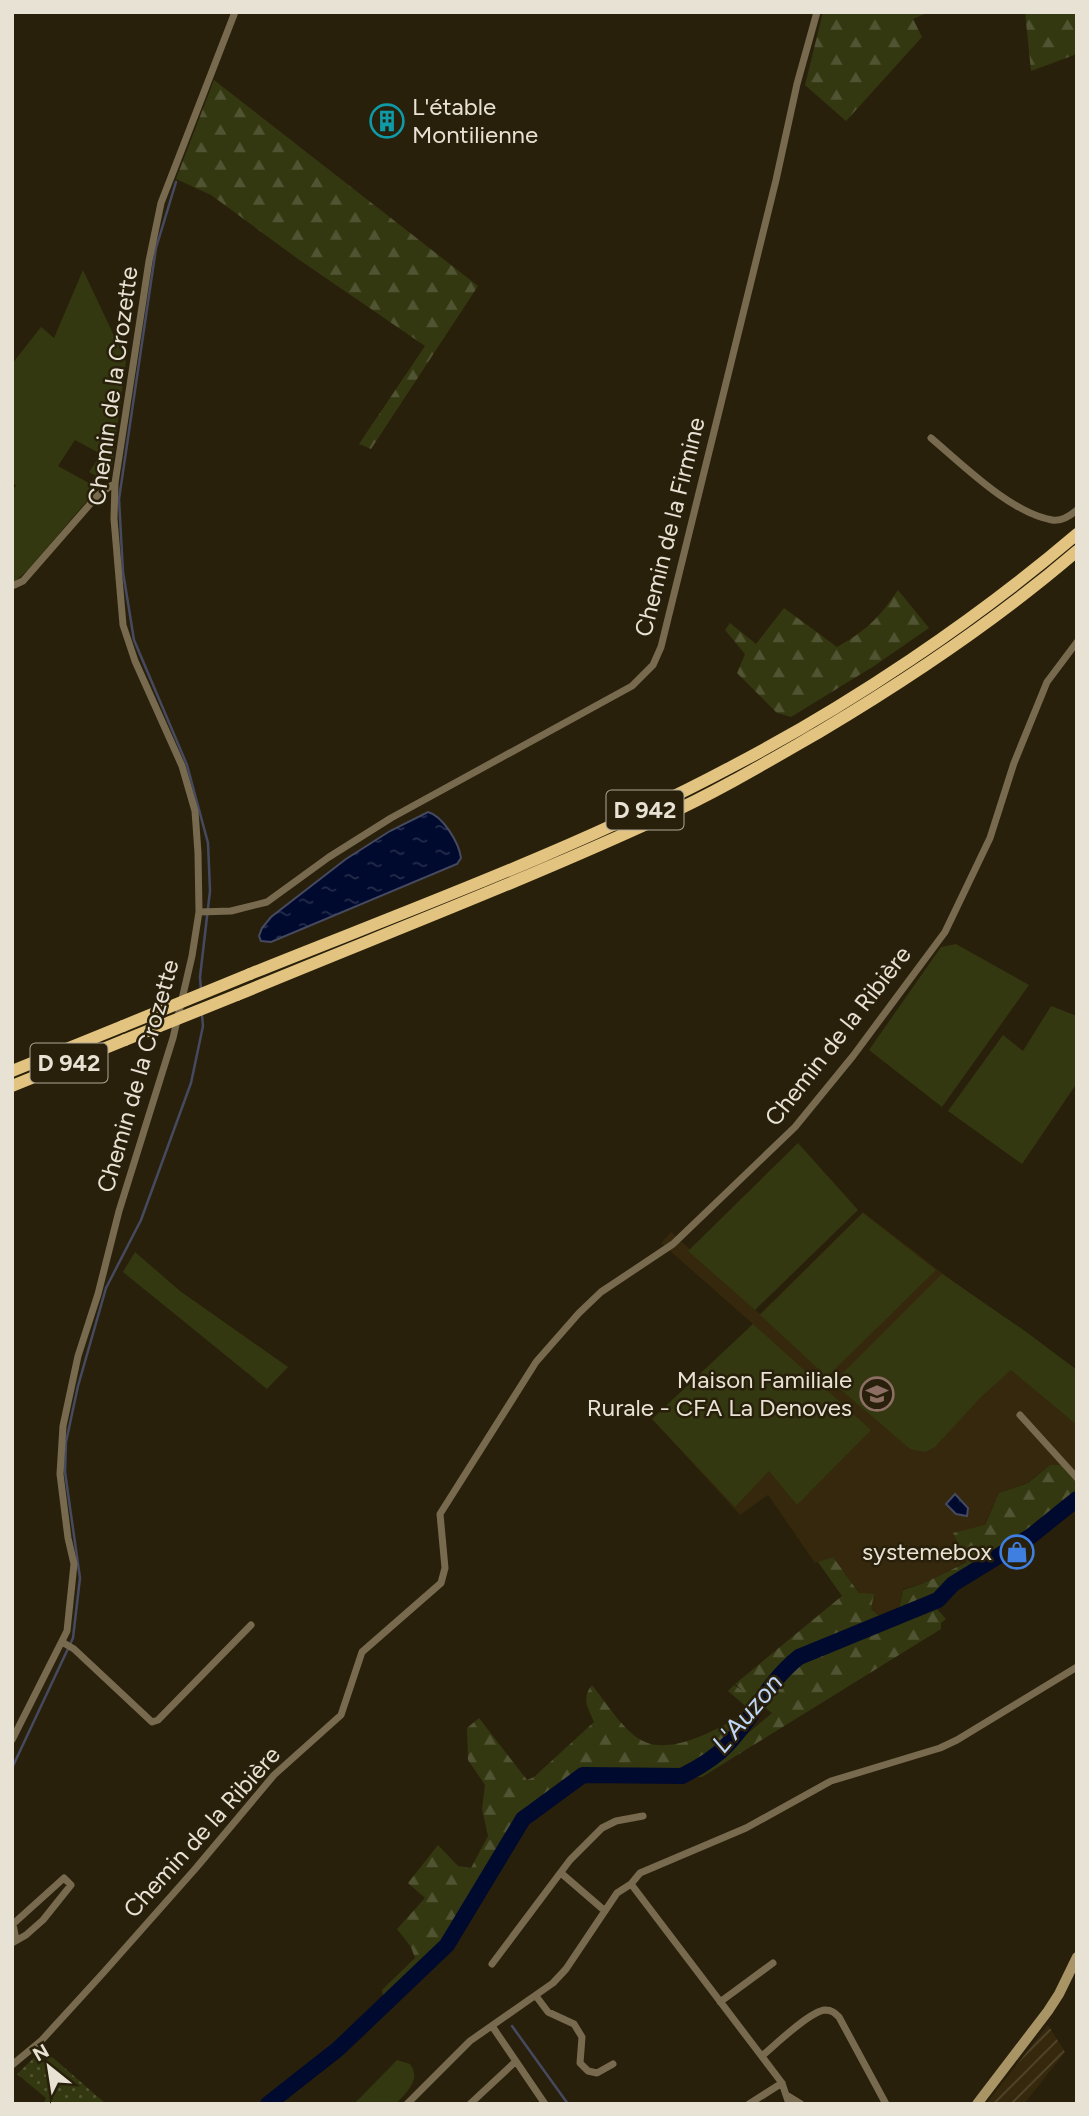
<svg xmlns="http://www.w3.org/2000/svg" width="1089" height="2116" font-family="Figtree,sans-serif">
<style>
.built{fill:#35280c}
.industrial{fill:url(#industrial-furrows)}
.green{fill:#333810}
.forest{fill:url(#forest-firs)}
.park{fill:url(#park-dots)}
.water{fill:url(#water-ripples);stroke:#464a60;stroke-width:2}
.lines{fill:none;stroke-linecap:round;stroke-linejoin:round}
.stream{stroke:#464a60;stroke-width:2.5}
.river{stroke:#00092e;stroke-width:16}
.minor{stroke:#786a4e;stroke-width:7}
.secondary{stroke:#a99465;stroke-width:10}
.trunk{stroke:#e2c37f;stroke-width:12}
.trunk-bridge{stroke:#e2c37f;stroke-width:12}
.labels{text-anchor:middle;stroke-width:5;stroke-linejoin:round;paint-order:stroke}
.shield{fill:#29200b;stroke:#afa898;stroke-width:2}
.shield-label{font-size:23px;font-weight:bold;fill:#e8e2d5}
.poi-label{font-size:24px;fill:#e8e2d5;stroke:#29200b;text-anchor:end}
.street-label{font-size:24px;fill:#e8e2d5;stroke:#29200b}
.water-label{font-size:26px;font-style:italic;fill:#bfd6f7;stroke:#29200b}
</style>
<defs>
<pattern id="industrial-furrows" width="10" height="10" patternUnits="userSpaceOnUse" patternTransform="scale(1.75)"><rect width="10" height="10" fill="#35280c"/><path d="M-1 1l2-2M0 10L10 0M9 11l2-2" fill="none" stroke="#52472e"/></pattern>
<pattern id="forest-firs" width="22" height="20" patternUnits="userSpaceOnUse" patternTransform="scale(1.75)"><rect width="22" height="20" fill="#333810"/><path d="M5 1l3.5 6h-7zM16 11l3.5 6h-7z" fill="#515432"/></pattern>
<pattern id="park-dots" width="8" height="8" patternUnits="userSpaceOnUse" patternTransform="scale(1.75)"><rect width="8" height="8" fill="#333810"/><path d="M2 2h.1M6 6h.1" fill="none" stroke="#515432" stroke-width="1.8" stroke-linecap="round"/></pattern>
<pattern id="water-ripples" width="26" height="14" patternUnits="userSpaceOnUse" patternTransform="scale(1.75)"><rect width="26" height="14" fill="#00092e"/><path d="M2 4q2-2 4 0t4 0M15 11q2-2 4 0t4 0" fill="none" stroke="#252d4b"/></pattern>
</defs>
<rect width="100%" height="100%" fill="#29200b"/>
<path class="built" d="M863 1212 942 1273 1077 1370V1481L1050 1465 1027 1483 999 1493 984 1526 954 1533 967 1561 924 1583 903 1589 899 1610 878 1615 871 1609 833 1557 815 1563 768 1495 740 1515 652 1419 753 1324 661 1243 671 1232 760 1314Z"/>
<path class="industrial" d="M1048 2025 1065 2052 1024 2104H986Z"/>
<path class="green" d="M83 270 126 361 112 466 105 481 89 472 98 459 99 453 75 440 58 466 98 488 29 569 12 584V492L16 485 12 483V364L41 327 54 338Z
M956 944 1029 985 942 1107 869 1050 941 947Z
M1051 1006 1077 1016V1083L1022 1164 948 1111 1003 1035 1023 1051Z
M798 1143 858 1210 755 1310 688 1251Z
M863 1213 936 1270 827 1377 760 1315Z
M135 1252 180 1291 288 1367 267 1389 123 1272Z
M942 1274 1025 1331 1077 1370V1425L1011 1370 980 1398 935 1447 925 1452 910 1449 833 1383Z
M753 1324 871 1430 797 1505 769 1471 735 1507 652 1419Z
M397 2060 410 2064C422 2080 406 2092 396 2104H354Z"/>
<path class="forest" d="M823 12H929L913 19 922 37 846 121 805 85Z
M1025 12H1077V54L1031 71Z
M214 80 478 286 371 449 359 444 425 346 298 259 211 195 176 179Z
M898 590 929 628 874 666 791 717 777 713 737 673 745 654 725 630 730 623 756 644 784 608 837 647C866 631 879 618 898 590Z
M1050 1465H1066L1077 1472V1504L1038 1535 955 1583 949 1596 938 1601 937 1609 946 1619 941 1623V1629L702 1777H690L735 1744 772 1713 757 1702C735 1732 717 1758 682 1774H580L522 1816 445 1945 384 2004 382 1990 415 1958 411 1947 397 1929 425 1898 408 1883 438 1845 458 1866 471 1868 488 1836 482 1809 485 1785 468 1760 467 1728 479 1718 527 1780 534 1777 594 1722C588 1708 581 1698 592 1685 605 1701 624 1732 643 1741 664 1752 698 1739 716 1729 728 1722 741 1720 749 1709L728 1691 734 1685 743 1691 735 1684 842 1596 818 1562 833 1557 859 1593 874 1594 871 1609 878 1615 899 1610 903 1590 924 1583 967 1562 953 1533 985 1525 999 1493 1028 1483Z"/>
<path class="park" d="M43 2049 106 2104H43L46 2098 17 2074Z"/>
<path class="water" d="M428 812C443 816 459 843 461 858L457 864 271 942 261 941 259 936 262 928 271 917 346 859 390 831Z
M955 1494 968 1508 967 1516 956 1514 946 1504Z"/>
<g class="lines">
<path class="stream" d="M176 182 156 248 119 499 123 572 134 640 187 765 208 843 210 891 200 977 201 991
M12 1768 73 1638 80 1578 65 1472 66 1442 78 1386 106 1288 141 1220 191 1083 203 1026 202 1015
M512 2026 568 2104"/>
<path class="river" d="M268 2104 338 2049 447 1945 523 1819 583 1775 682 1776C698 1768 715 1758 727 1745 754 1718 766 1683 799 1657L938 1600 953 1584 1031 1536 1077 1499"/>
<path class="minor" d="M931 438C963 465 1011 513 1052 520 1061 522 1071 515 1077 510
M12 586 23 581 98 495 115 483
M199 912 231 911 267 902 329 857 391 818 632 686 653 665 661 647 776 180 797 84 817 12
M1020 1415 1077 1478
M62 1642 74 1649 152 1722 158 1720 251 1625
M12 1740 67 1631 74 1564 68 1538 60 1474 63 1426 78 1356 98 1294 119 1211 173 1038 192 956 199 912 198 853 195 811 182 766 135 661 123 625 114 519 115 483 149 261 161 203 235 12
M561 1873 605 1911
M631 1884 782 2083 789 2104
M12 1943 26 1935 43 1920 71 1885 64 1878 13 1924 16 1940
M492 1964 570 1860 602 1828 616 1821 643 1816
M536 1996 548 2012 574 2024 582 2037 580 2063 588 2071 597 2073 613 2064
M720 2002 773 1963
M492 2026 545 2104
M762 2056C775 2045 810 2011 825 2010 832 2010 835 2013 839 2017L886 2104
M12 2065 41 2041 104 1972 196 1868 274 1775 341 1715 362 1652 441 1583 445 1568 440 1514 536 1362 579 1313 601 1292 673 1244 795 1127 853 1056 945 932 990 838 1014 763 1047 682 1077 642
M788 2096 801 2104
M407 2104 470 2041 553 1983 566 1969 617 1893 631 1884 640 1873 746 1828 831 1781 940 1748 957 1740 1077 1667
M470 2104 515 2062
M749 2104 782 2083"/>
<path class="secondary" d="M977 2104 1048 2011 1059 1994 1077 1957"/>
<path class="trunk" d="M250 974C411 909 577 849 731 767 850 705 975 621 1077 534
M237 995C379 936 523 881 662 817 717 792 769 761 821 731 910 678 998 619 1077 551
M12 1071 123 1026
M12 1086 125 1040"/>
<path class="trunk-bridge" d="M123 1026 250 974
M125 1040 237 995"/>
</g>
<defs>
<symbol id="building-ring" viewBox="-11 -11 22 22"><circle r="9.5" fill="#29200b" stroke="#0f9aa8" stroke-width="1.5"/><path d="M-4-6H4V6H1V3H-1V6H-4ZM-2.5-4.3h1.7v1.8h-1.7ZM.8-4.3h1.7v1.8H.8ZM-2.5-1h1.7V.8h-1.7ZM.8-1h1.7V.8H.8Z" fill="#0f9aa8"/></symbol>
<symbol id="school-ring" viewBox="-11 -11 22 22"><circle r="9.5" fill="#29200b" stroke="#8d6e63" stroke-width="1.5"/><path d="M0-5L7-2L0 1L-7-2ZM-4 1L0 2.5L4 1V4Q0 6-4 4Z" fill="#8d6e63"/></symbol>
<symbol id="shop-ring" viewBox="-11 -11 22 22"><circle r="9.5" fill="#29200b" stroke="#3f7fe0" stroke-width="1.5"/><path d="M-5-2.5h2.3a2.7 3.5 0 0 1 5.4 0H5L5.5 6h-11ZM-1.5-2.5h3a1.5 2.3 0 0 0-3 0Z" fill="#3f7fe0"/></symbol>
</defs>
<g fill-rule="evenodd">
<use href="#building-ring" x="368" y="102" width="38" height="38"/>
<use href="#school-ring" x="858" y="1375" width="38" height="38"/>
<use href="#shop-ring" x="998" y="1533" width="38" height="38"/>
</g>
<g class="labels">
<g class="shield">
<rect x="606.5" y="790.5" width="77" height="39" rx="5"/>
<rect x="30.5" y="1043.5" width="77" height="39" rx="5"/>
</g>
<g class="shield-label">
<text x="645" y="818">D 942</text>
<text x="69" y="1071">D 942</text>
</g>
<g class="poi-label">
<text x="412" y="115" text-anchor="start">L'étable<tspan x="412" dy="28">Montilienne</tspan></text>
<text x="852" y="1388">Maison Familiale<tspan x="852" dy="28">Rurale - CFA La Denoves</tspan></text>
<text x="992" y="1560">systemebox</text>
</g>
<g class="street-label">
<text transform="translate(113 386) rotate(-82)" y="8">Chemin de la Crozette</text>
<text transform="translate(670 527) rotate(-76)" y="8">Chemin de la Firmine</text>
<text transform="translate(838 1036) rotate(-52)" y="8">Chemin de la Ribière</text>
<text transform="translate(138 1076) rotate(-74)" y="8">Chemin de la Crozette</text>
<text transform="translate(202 1832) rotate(-48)" y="8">Chemin de la Ribière</text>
</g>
<g class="water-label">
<text transform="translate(747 1713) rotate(-50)" y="9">L'Auzon</text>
</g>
</g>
<rect width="1089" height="2116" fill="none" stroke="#e8e2d5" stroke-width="28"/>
<g transform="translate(49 2067) rotate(330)" stroke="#29200b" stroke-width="5" paint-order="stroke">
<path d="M0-5L12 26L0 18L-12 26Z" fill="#e8e2d5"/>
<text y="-10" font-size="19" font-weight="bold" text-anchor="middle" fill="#e8e2d5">N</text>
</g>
</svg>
